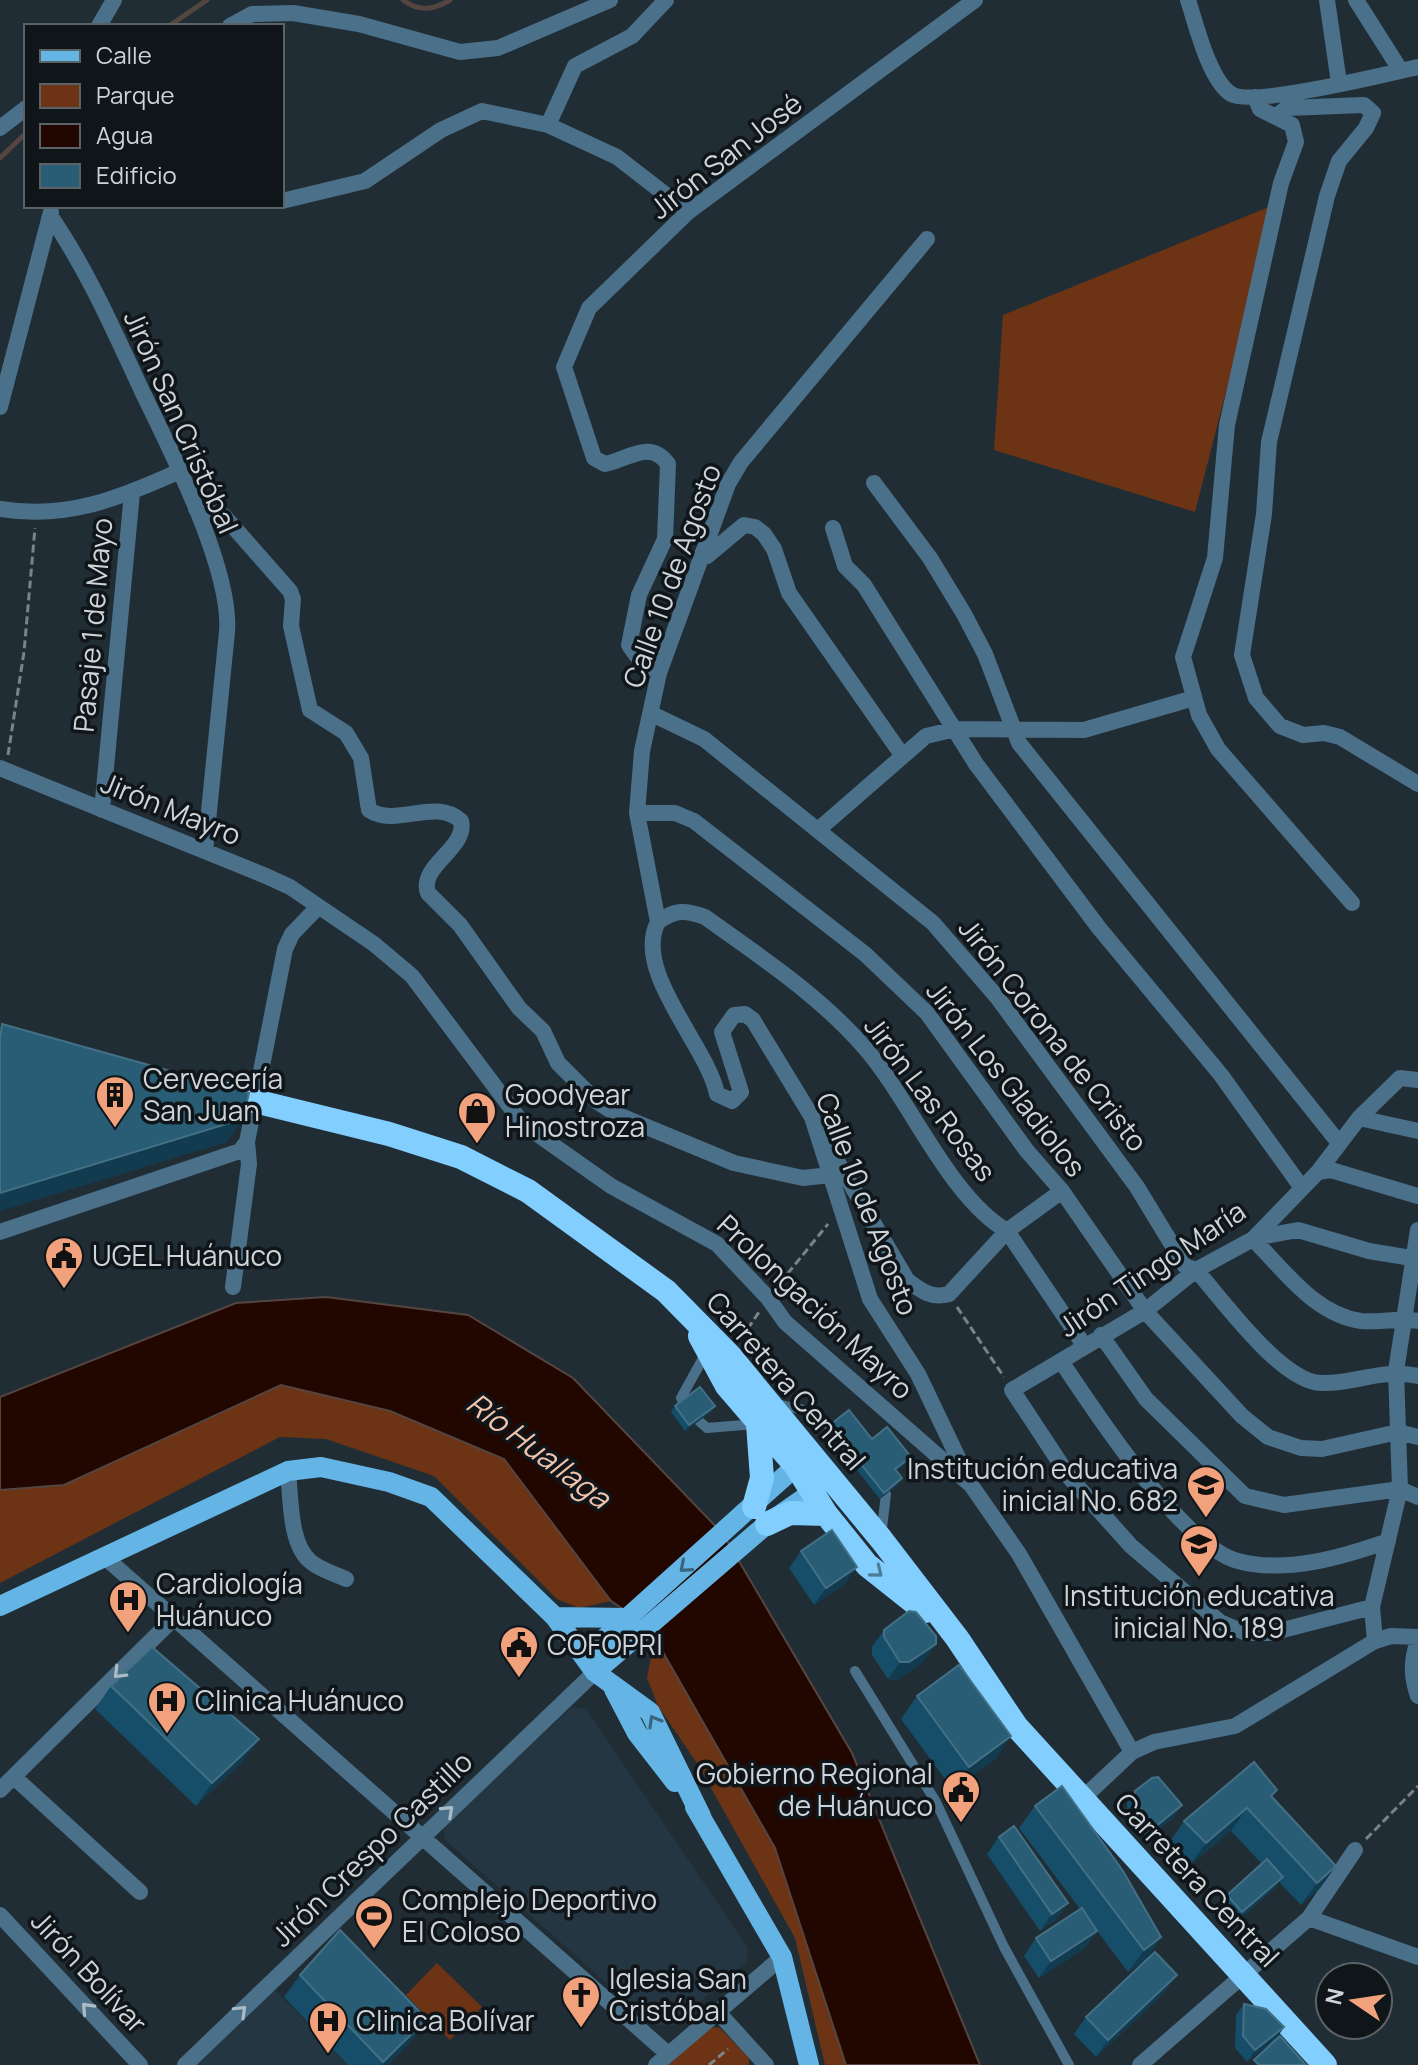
<svg xmlns="http://www.w3.org/2000/svg" width="1418" height="2065" font-family="Manrope,sans-serif">
<style>
.built{fill:#233642}
.green{fill:#6c3314}
.water{fill:#210700;stroke:#554541;stroke-width:2}
.lines{fill:none;stroke-linecap:round;stroke-linejoin:round}
.stream{stroke:#554541;stroke-width:5}
.path{stroke:#79838a;stroke-width:3;stroke-dasharray:8 4;stroke-linecap:butt}
.lane{stroke:#4b7089;stroke-width:10}
.street{stroke:#4b7089;stroke-width:16}
.primary{stroke:#64b5e6;stroke-width:20}
.highway{stroke:#82cefe;stroke-width:24}
.wall{fill:#164e69}
.shaded-wall{fill:#123b4f}
.building{fill:#295d76;stroke:#437085;stroke-width:2}
.oneway{stroke:#3a657f}
.oneway2{stroke:#4e7b96}
.oneway3{stroke:#acbcc6}
.labels{text-anchor:middle;stroke-width:7;stroke-linejoin:round;paint-order:stroke}
.street-label{font-size:28px;fill:#cdd5da;stroke:#0f1518}
.poi-label{font-size:28px;fill:#cdd5da;stroke:#0f1518;text-anchor:start}
.water-label{font-size:30px;font-style:italic;fill:#f1c2ac;stroke:#0f1518}
</style>
<rect width="100%" height="100%" fill="#212d35"/>
<path class="built" d="M572 1707 586 1709 748 1948 747 1962 672 2026 654 2025 445 1840 443 1825Z
M274 1989 348 2065H195Z"/>
<path class="green" d="M1274 205 1195 512 994 450 1003 315Z
M281 1385 390 1411 504 1459 611 1601 579 1608 557 1599 434 1476 326 1439 280 1437 0 1583V1490L64 1485Z
M660 1646 775 1848 846 2065H825L795 1938 697 1763 658 1706 647 1678 651 1657Z
M437 1963 482 2007 450 2040 406 1995Z
M709 2027 720 2028 749 2058V2065H669Z"/>
<path class="water" d="M326 1297 468 1315 573 1378 723 1534 852 1753 980 2065H846L775 1848 648 1626 611 1601 504 1459 390 1411 281 1385 64 1485 0 1490V1397L236 1303Z"/>
<g class="lines">
<path class="stream" d="M403 0C419 12 433 10 450 0
M169 26 207 0
M0 158 26 133"/>
<path class="path" d="M8 755 24 652 35 528
M780 1283 828 1224
M957 1307 1004 1377
M741 1339 759 1312
M1366 1839 1418 1786
M709 2065 728 2049"/>
<path class="lane" d="M683 1402 681 1398 707 1351
M775 1404 809 1411 831 1427
M699 1421 707 1428 756 1424
M881 1537 886 1494
M855 1671 936 1802 1004 1947 1069 2065"/>
<path class="street" d="M1188 0C1196 24 1209 80 1231 94 1252 107 1388 74 1418 67
M1327 0 1339 83
M1356 0 1401 71
M99 26 114 0
M230 26 252 14 293 13 359 24 460 52 498 48 610 0
M1255 97 1260 109 1292 125 1296 142 1281 183 1227 425 1215 558 1183 657 1199 715 1218 749 1352 903
M1276 116 1287 108 1364 105 1373 113 1366 128 1339 161 1327 196 1269 442 1264 514 1242 655 1256 698 1280 726 1303 735 1324 733 1340 737 1418 784
M548 125 575 66 632 36 666 0
M0 128 26 108
M282 201 365 181 441 130 482 111 548 125 617 157 688 212
M51 217C88 271 114 331 142 391 170 449 232 569 227 632L205 851
M927 239 741 462 728 484 659 673 642 751 637 813 658 922C632 971 707 1045 717 1094L732 1101 741 1092 722 1032 734 1015 745 1014 753 1020 812 1117 870 1299 918 1374 971 1485
M0 407 51 212
M874 483 930 558 964 614 985 654 1019 743 1339 1143
M0 509C67 520 120 498 180 471
M196 509 224 516 290 591 293 599 291 626 310 710 346 733 361 758 369 810C397 828 435 797 461 821 468 848 418 866 428 893L460 925 519 1008 543 1031 558 1063 596 1101 618 1115 734 1163 803 1178 830 1175
M833 528 845 566 864 585 976 764 1099 928 1221 1075 1302 1188
M707 556 744 525 755 527 764 534 774 549 789 593 902 755
M659 673 636 655 629 645 639 595 665 539 668 464C650 439 629 459 605 464L594 458 564 367 589 308 688 212 975 0
M652 714 704 739 933 923 997 997 1137 1187 1185 1266 1196 1270C1222 1299 1281 1382 1321 1383 1356 1384 1381 1368 1418 1376
M0 768 266 876 290 887 374 944 412 976 523 1124 611 1186 717 1244 768 1298 785 1322 971 1485 1019 1554 1132 1752
M102 810 132 493
M637 813H675L694 821 865 954 927 1013 1027 1151 1062 1191 1145 1311 1242 1416 1268 1437 1301 1448 1322 1449 1398 1432 1418 1437
M819 829 926 736 956 729 1084 730 1194 698
M658 922C675 909 686 910 705 917 762 958 819 995 865 1048 911 1101 949 1197 1007 1231L1084 1345
M1359 1118 1418 1131
M827 1144 907 1280C921 1291 932 1299 949 1294L1007 1231 1062 1191
M1318 1172 1331 1170 1418 1196
M0 1232 240 1151 247 1142 285 949 292 934 318 907
M1254 1238 1298 1230 1369 1251 1418 1259
M1253 1239C1284 1270 1315 1315 1361 1321 1381 1323 1399 1317 1418 1321
M233 1287 249 1164 247 1142
M1101 1335 1146 1399 1245 1496 1284 1505 1400 1489 1418 1497
M1061 1361C1093 1409 1183 1547 1238 1561 1285 1574 1343 1557 1388 1541
M288 1471C291 1497 289 1545 311 1562 321 1570 335 1574 346 1579
M107 1559 668 2054
M1372 1607 1271 1633H1246L1220 1622 1131 1546 1070 1478 1012 1390 1145 1311 1196 1270 1253 1239 1318 1172 1359 1118 1400 1078 1418 1080
M1375 1641 1372 1607 1400 1489 1396 1371 1418 1230
M1418 1641C1411 1661 1411 1676 1418 1696
M14 1777 140 1892
M0 1790 174 1618
M1082 1799 1132 1752 1154 1742 1235 1726 1375 1641 1391 1636 1418 1637
M0 1915 140 2065
M1309 1918 1418 1957
M716 2010 766 2065
M185 2065 595 1672
M656 2065 782 1957
M1140 2065 1309 1918 1355 1850"/>
<path class="primary" d="M0 1606 288 1471 321 1467 389 1482 431 1497 555 1617 595 1672 650 1712 701 1816
M555 1617 626 1618
M584 1657 796 1466H822L813 1492 767 1524 595 1672
M614 1689 637 1733 675 1782
M695 1807 782 1957 809 2065"/>
<path class="highway" d="M218 1092 389 1134 461 1157 528 1191 666 1291 730 1356 881 1539 957 1638 1016 1726 1325 2065
M700 1336 727 1386 796 1466 826 1514 867 1565 925 1611
M754 1507 762 1478 758 1424
M767 1524 790 1513 826 1514"/>
</g>
<path class="wall" d="M675 1406H715L711 1412 685 1431 671 1412Z
M830 1425 872 1439 911 1457 907 1463 896 1471 898 1484 880 1499 826 1431Z
M801 1551 857 1567 844 1584 814 1605 789 1568Z
M884 1630 924 1661 897 1680 888 1679 872 1655V1647Z
M111 1686 243 1761 196 1806 95 1709Z
M917 1696 1011 1736 995 1759 953 1790 901 1719Z
M1135 1791 1174 1817 1147 1838 1127 1812V1803Z
M1272 1797 1336 1866 1320 1888 1301 1905 1279 1882 1275 1888 1234 1924 1219 1907 1227 1895 1262 1864 1231 1831 1190 1865 1168 1844 1184 1821Z
M1035 1806 1161 1937 1146 1960 1128 1972 1097 1931 1085 1948 1039 1978 1024 1956 1036 1938 1080 1909 1019 1828Z
M999 1837 1056 1920 1040 1931 987 1854Z
M300 1975 427 2019 411 2041 388 2065H348L284 1997Z
M1165 1992 1096 2057 1074 2034 1086 2017Z
M1244 2004 1284 2027 1276 2039 1247 2062 1235 2048 1236 2015Z"/>
<path class="shaded-wall" d="M243 1119 227 1142 0 1211V1193Z
M715 1406 711 1412 685 1431 689 1425Z
M911 1457 907 1463 891 1475 895 1469Z
M902 1478 898 1484 880 1499 884 1493Z
M857 1567 844 1584 814 1605 826 1588Z
M936 1644 924 1661 897 1680 888 1679 900 1662Z
M1011 1736 995 1759 953 1790 969 1767Z
M259 1739 243 1761 196 1806 212 1783Z
M1182 1805 1174 1817 1147 1838 1155 1827Z
M1247 1808 1231 1831 1190 1865 1206 1843Z
M1336 1866 1320 1888 1301 1905 1317 1883Z
M1283 1877 1275 1888 1234 1924 1242 1912Z
M1068 1903 1056 1920 1040 1931 1052 1914Z
M1097 1931 1085 1948 1039 1978 1051 1961Z
M1161 1937 1146 1960 1128 1972 1144 1950Z
M1177 1975 1165 1992 1096 2057 1108 2040Z
M427 2019 411 2041 388 2065H381Z
M1284 2027 1276 2039 1247 2062 1255 2050Z"/>
<path class="building" d="M2 1024 249 1093 243 1119 0 1193V1038Z
M700 1387 715 1406 689 1425 675 1406Z
M849 1410 872 1439 887 1427 911 1457 895 1469 902 1478 884 1493 830 1425Z
M832 1530 857 1567 826 1588 801 1551Z
M909 1611 916 1612 936 1636V1644L909 1662H900L884 1637V1630Z
M152 1647 259 1739 212 1783 111 1686Z
M959 1665 1011 1736 969 1767 917 1696Z
M1254 1762 1277 1790 1271 1796 1336 1866 1317 1883 1247 1808 1206 1843 1184 1821Z
M1158 1777 1182 1805 1155 1827 1135 1801V1791L1152 1778Z
M1062 1786 1123 1871 1161 1937 1144 1950 1035 1806Z
M1014 1826 1068 1903 1052 1914 999 1837Z
M1267 1859 1283 1877 1242 1912 1227 1895Z
M1082 1908 1097 1931 1051 1961 1036 1938Z
M340 1930 427 2019 383 2062 300 1975Z
M1155 1952 1177 1975 1108 2040 1086 2017Z
M1244 2004 1266 2009 1284 2027 1255 2050 1243 2036Z
M1280 2036 1306 2065H1259L1254 2060Z"/>
<defs><path id="oneway-chevron" d="M-2-3.5L2.5 0L-2 3.5" fill="none" stroke-width="1.6" stroke-linecap="round" stroke-linejoin="round" transform="scale(2)"/></defs>
<g class="oneway">
<use href="#oneway-chevron" transform="translate(685 1567) rotate(139)"/>
<use href="#oneway-chevron" transform="translate(654 1721) rotate(-120)"/>
</g>
<use class="oneway2" href="#oneway-chevron" transform="translate(877 1572) rotate(39)"/>
<g class="oneway3">
<use href="#oneway-chevron" transform="translate(119 1673) rotate(135)"/>
<use href="#oneway-chevron" transform="translate(448 1811) rotate(-43)"/>
<use href="#oneway-chevron" transform="translate(87 2008) rotate(-133)"/>
<use href="#oneway-chevron" transform="translate(241 2011) rotate(-44)"/>
</g>
<defs>
<symbol id="building-pin" viewBox="-11 -11 22 30"><path d="M0 17L-7.5 6A9.5 9.5 0 1 1 7.5 6Z" fill="#f1a17b" stroke="#0f1518"/><path d="M-4-6H4V6H1V3H-1V6H-4ZM-2.5-4.3h1.7v1.8h-1.7ZM.8-4.3h1.7v1.8H.8ZM-2.5-1h1.7V.8h-1.7ZM.8-1h1.7V.8H.8Z" fill="#111"/></symbol>
<symbol id="shop-pin" viewBox="-11 -11 22 30"><path d="M0 17L-7.5 6A9.5 9.5 0 1 1 7.5 6Z" fill="#f1a17b" stroke="#0f1518"/><path d="M-5-2.5h2.3a2.7 3.5 0 0 1 5.4 0H5L5.5 6h-11ZM-1.5-2.5h3a1.5 2.3 0 0 0-3 0Z" fill="#111"/></symbol>
<symbol id="civic-pin" viewBox="-11 -11 22 30"><path d="M0 17L-7.5 6A9.5 9.5 0 1 1 7.5 6Z" fill="#f1a17b" stroke="#0f1518"/><path d="M-.6-6.5H3V-4.5H.6V-3L4-1V1h2V6H-6V1h2V-1L-.6-3ZM-1.2 2.5V6h2.4V2.5Z" fill="#111"/></symbol>
<symbol id="school-pin" viewBox="-11 -11 22 30"><path d="M0 17L-7.5 6A9.5 9.5 0 1 1 7.5 6Z" fill="#f1a17b" stroke="#0f1518"/><path d="M0-5L7-2L0 1L-7-2ZM-4 1L0 2.5L4 1V4Q0 6-4 4Z" fill="#111"/></symbol>
<symbol id="hospital-pin" viewBox="-11 -11 22 30"><path d="M0 17L-7.5 6A9.5 9.5 0 1 1 7.5 6Z" fill="#f1a17b" stroke="#0f1518"/><path d="M-5-5h3v3.5h4V-5h3V5h-3V1.5h-4V5h-3Z" fill="#111"/></symbol>
<symbol id="stadium-pin" viewBox="-11 -11 22 30"><path d="M0 17L-7.5 6A9.5 9.5 0 1 1 7.5 6Z" fill="#f1a17b" stroke="#0f1518"/><path d="M0-5a6.5 5 0 1 0 0 10a6.5 5 0 1 0 0-10ZM-3.5-1.8h7v3.6h-7Z" fill="#111"/></symbol>
<symbol id="church-pin" viewBox="-11 -11 22 30"><path d="M0 17L-7.5 6A9.5 9.5 0 1 1 7.5 6Z" fill="#f1a17b" stroke="#0f1518"/><path d="M-1.2-6h2.4v3.5h3.3v2.4h-3.3V6h-2.4V-.1h-3.3v-2.4h3.3Z" fill="#111"/></symbol>
</defs>
<g fill-rule="evenodd">
<use href="#building-pin" x="93" y="1073" width="44" height="60"/>
<use href="#shop-pin" x="455" y="1089" width="44" height="60"/>
<use href="#civic-pin" x="42" y="1234" width="44" height="60"/>
<use href="#school-pin" x="1184" y="1463" width="44" height="60"/>
<use href="#school-pin" x="1177" y="1522" width="44" height="60"/>
<use href="#hospital-pin" x="106" y="1578" width="44" height="60"/>
<use href="#civic-pin" x="497" y="1623" width="44" height="60"/>
<use href="#hospital-pin" x="145" y="1679" width="44" height="60"/>
<use href="#civic-pin" x="939" y="1768" width="44" height="60"/>
<use href="#stadium-pin" x="352" y="1894" width="44" height="60"/>
<use href="#church-pin" x="559" y="1973" width="44" height="60"/>
<use href="#hospital-pin" x="306" y="1999" width="44" height="60"/>
</g>
<g class="labels">
<g class="street-label">
<text transform="translate(726 156) rotate(-38)" y="10">Jirón San José</text>
<text transform="translate(181 422) rotate(66)" y="10">Jirón San Cristóbal</text>
<text transform="translate(672 576) rotate(-70)" y="10">Calle 10 de Agosto</text>
<text transform="translate(93 625) rotate(-85)" y="10">Pasaje 1 de Mayo</text>
<text transform="translate(171 809) rotate(22)" y="10">Jirón Mayro</text>
<text transform="translate(1053 1035) rotate(52)" y="10">Jirón Corona de Cristo</text>
<text transform="translate(1006 1079) rotate(52)" y="10">Jirón Los Gladiolos</text>
<text transform="translate(930 1099) rotate(53)" y="10">Jirón Las Rosas</text>
<text transform="translate(867 1204) rotate(69)" y="10">Calle 10 de Agosto</text>
<text transform="translate(1152 1269) rotate(-34)" y="10">Jirón Tingo María</text>
<text transform="translate(815 1307) rotate(43)" y="10">Prolongación Mayro</text>
<text transform="translate(786 1381) rotate(49)" y="10">Carretera Central</text>
<text transform="translate(372 1849) rotate(-44)" y="10">Jirón Crespo Castillo</text>
<text transform="translate(1197 1880) rotate(47)" y="10">Carretera Central</text>
<text transform="translate(89 1972) rotate(47)" y="10">Jirón Bolívar</text>
</g>
<g class="poi-label">
<text x="143" y="1089">Cervecería<tspan x="143" dy="32">San Juan</tspan></text>
<text x="505" y="1105">Goodyear<tspan x="505" dy="32">Hinostroza</tspan></text>
<text x="92" y="1266">UGEL Huánuco</text>
<text x="1178" y="1479" text-anchor="end">Institución educativa<tspan x="1178" dy="32">inicial No. 682</tspan></text>
<text x="156" y="1594">Cardiología<tspan x="156" dy="32">Huánuco</tspan></text>
<text x="1199" y="1606" text-anchor="middle">Institución educativa<tspan x="1199" dy="32">inicial No. 189</tspan></text>
<text x="547" y="1655">COFOPRI</text>
<text x="195" y="1711">Clinica Huánuco</text>
<text x="933" y="1784" text-anchor="end">Gobierno Regional<tspan x="933" dy="32">de Huánuco</tspan></text>
<text x="402" y="1910">Complejo Deportivo<tspan x="402" dy="32">El Coloso</tspan></text>
<text x="609" y="1989">Iglesia San<tspan x="609" dy="32">Cristóbal</tspan></text>
<text x="356" y="2031">Clinica Bolívar</text>
</g>
<g class="water-label">
<text transform="translate(538 1451) rotate(37)" y="10">Río Huallaga</text>
</g>
</g>
<rect x="24" y="24" width="260" height="184" fill="#0f1518" stroke="#5b6266" stroke-width="2"/>
<rect x="40" y="50" width="40" height="12" fill="#64b5e6" stroke="#5b6266" stroke-width="2"/>
<text x="96" y="64" font-size="24" fill="#cdd5da">Calle</text>
<rect x="40" y="84" width="40" height="24" fill="#6c3314" stroke="#5b6266" stroke-width="2"/>
<text x="96" y="104" font-size="24" fill="#cdd5da">Parque</text>
<rect x="40" y="124" width="40" height="24" fill="#210700" stroke="#5b6266" stroke-width="2"/>
<text x="96" y="144" font-size="24" fill="#cdd5da">Agua</text>
<rect x="40" y="164" width="40" height="24" fill="#295d76" stroke="#5b6266" stroke-width="2"/>
<text x="96" y="184" font-size="24" fill="#cdd5da">Edificio</text>
<g transform="translate(1354 2001) rotate(283)"><circle r="38" fill="#0f1518" stroke="#5b6266" stroke-width="2"/>
<path d="M0-6L14 30L0 20L-14 30Z" fill="#f1a17b"/>
<text y="-12" font-size="22" font-weight="bold" text-anchor="middle" fill="#cdd5da">N</text>
</g>
</svg>
